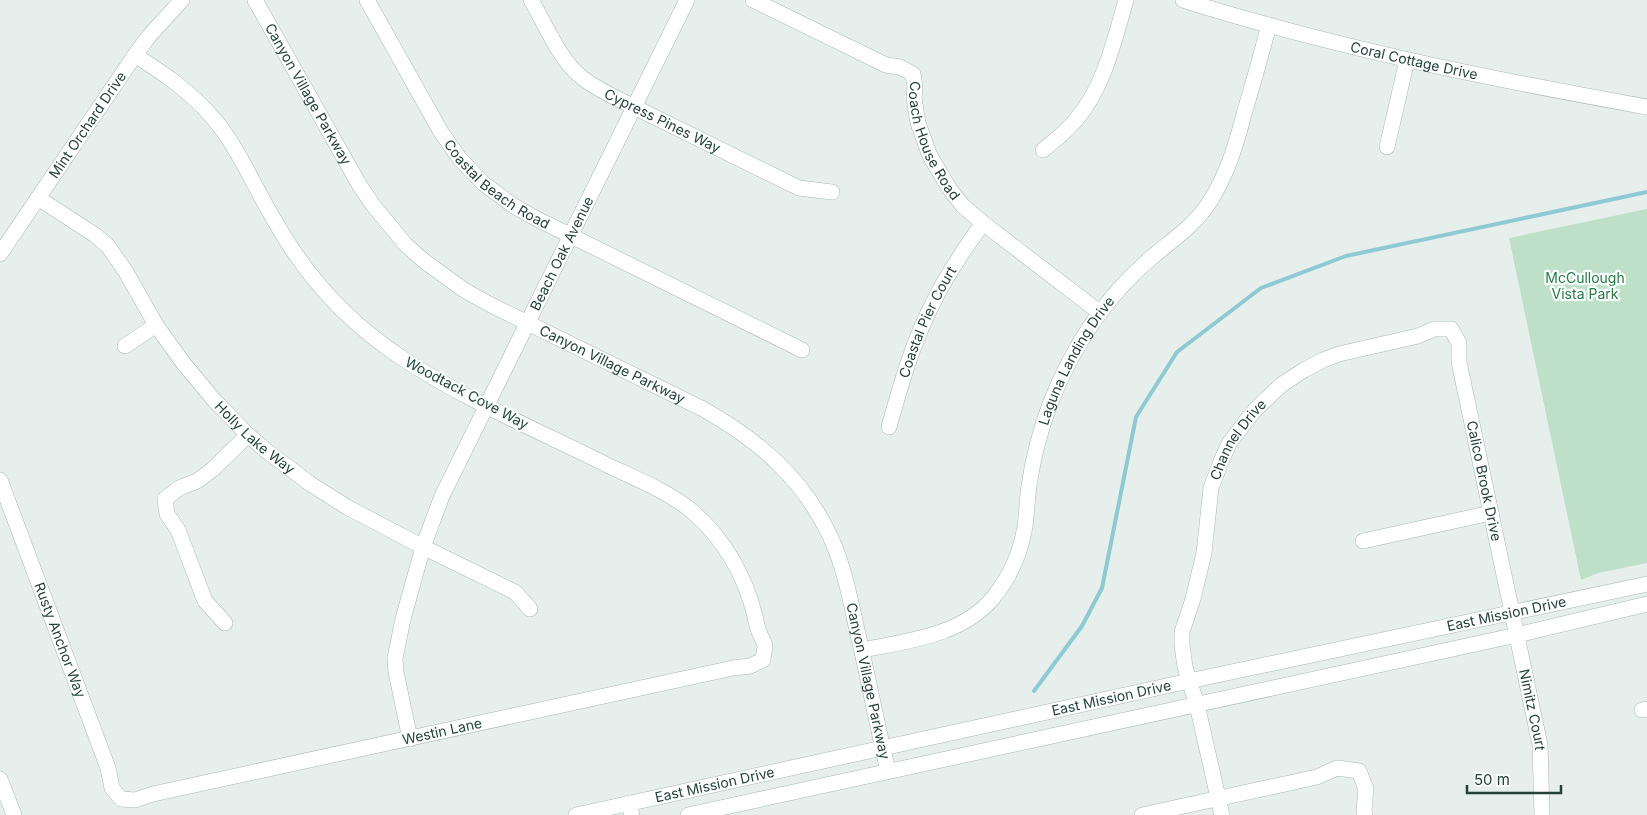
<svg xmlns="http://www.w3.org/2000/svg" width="1647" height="815" font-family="Inter,sans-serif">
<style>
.green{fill:#bfe0c8}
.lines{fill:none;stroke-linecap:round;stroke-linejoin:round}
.stream{stroke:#8ec9d4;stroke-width:4}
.minor-casing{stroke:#a8b8b2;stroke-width:16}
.tertiary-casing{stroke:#a8b8b2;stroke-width:16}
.secondary-casing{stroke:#a4bbb3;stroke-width:16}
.minor{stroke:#fff;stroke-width:15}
.tertiary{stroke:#fff;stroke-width:15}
.secondary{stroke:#fff;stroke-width:15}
.labels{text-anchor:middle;stroke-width:4.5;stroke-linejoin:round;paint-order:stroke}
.street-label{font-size:14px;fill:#24423a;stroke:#f7fbf9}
.park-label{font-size:14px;fill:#2d7a4b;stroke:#f7fbf9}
</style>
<rect width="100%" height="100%" fill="#e6efeb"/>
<path class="green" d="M1647 209V563L1598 573 1581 580 1509 238Z"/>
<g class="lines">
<path class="stream" d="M1034 691 1082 626 1102 588 1136 417 1177 352 1261 288 1346 256 1647 192"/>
<defs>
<g id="minor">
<path id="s1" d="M367 0 441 132 460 159 484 184 514 206 535 218 802 350"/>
<path id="s2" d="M531 0C545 23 559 59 580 76 592 86 606 93 620 100L799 188 832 192"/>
<path id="s3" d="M753 0 886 65 900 67 913 74 915 87 914 98 918 123 930 156 949 188 963 206 983 223 1099 312"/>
<path id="s4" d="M1183 0C1335 48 1491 79 1647 107"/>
<path d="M1387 147 1407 60"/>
<path d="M1043 150C1054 141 1066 132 1075 121 1104 88 1114 41 1126 0"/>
<path id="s5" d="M38 198 95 235 108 246 126 272 156 325 184 364 215 401 248 435 263 448 309 483 347 507 423 547 515 592 530 609"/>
<path id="s6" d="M0 254 135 55 149 36 182 0"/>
<path d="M125 346 156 325"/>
<path id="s7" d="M889 427C901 384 913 341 934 301 947 274 965 248 983 223"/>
<path id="s8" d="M0 480 108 768 112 788 121 799 135 800 153 794 733 668 750 666 763 660C763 655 765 650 765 646 765 642 761 638 760 634 757 628 756 622 755 616 745 576 724 539 693 512 668 491 634 478 605 464 537 430 461 398 399 356 348 322 306 276 276 223 255 189 239 148 213 118 191 92 163 73 135 55"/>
<path d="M1363 541 1491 513"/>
<path d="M225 623 205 601 178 530 167 514 165 499 179 488 197 481 212 470 248 435"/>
<path id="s9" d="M862 650C907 641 961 636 993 598 1010 577 1021 552 1025 526 1027 512 1027 499 1029 486 1033 458 1040 431 1050 404 1072 348 1105 297 1151 258 1172 240 1194 226 1209 203 1227 175 1236 145 1244 114 1253 84 1261 55 1269 25"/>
<path d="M1642 710 1647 709"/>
<path id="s10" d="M410 739 396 672 395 658 403 619 423 547 442 496 687 0"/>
<path d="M629 803 632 815"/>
<path d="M1142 815 1317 777 1337 768 1359 771 1366 789 1364 810 1365 815"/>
<path id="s11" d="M1222 815 1197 705 1185 667 1182 645V632L1193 599 1204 553 1211 488 1222 459 1230 442 1253 412 1281 385 1304 370 1323 360 1339 354 1418 336 1434 329H1451L1459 343V362L1540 745 1542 815"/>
</g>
<g id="tertiary">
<path id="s12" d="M255 0 360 186 373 205 405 244 424 261 464 290 491 305 703 409C758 440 802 477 830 536 844 566 850 598 857 630 868 677 877 724 888 771"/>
<path id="s13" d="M576 815 1189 681 1647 584"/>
<path d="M688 815 1517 635 1647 604"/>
</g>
<path id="secondary" d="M0 779 14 815"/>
</defs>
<use href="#minor" class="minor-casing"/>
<use href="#tertiary" class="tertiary-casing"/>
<use href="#secondary" class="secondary-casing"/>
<use href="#minor" class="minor"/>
<use href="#tertiary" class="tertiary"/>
<use href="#secondary" class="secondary"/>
</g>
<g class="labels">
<g class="street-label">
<text dy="5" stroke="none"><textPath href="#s4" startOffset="239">Coral Cottage Drive</textPath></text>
<text dy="5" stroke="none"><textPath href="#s12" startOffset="108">Canyon Village Parkway</textPath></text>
<text dy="5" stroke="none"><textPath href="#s2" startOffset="185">Cypress Pines Way</textPath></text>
<text dy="5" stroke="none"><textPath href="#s6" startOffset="156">Mint Orchard Drive</textPath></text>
<text dy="5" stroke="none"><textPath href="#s3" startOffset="248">Coach House Road</textPath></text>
<text dy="5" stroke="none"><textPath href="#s1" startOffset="229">Coastal Beach Road</textPath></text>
<text dy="5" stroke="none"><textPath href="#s10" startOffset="522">Beach Oak Avenue</textPath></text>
<text dy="5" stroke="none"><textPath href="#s7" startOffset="112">Coastal Pier Court</textPath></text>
<text dy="5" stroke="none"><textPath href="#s9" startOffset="399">Laguna Landing Drive</textPath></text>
<text dy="5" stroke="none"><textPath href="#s12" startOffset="528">Canyon Village Parkway</textPath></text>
<text transform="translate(467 393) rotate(28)" y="5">Woodtack Cove Way</text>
<text dy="5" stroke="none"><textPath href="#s5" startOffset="328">Holly Lake Way</textPath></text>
<text dy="5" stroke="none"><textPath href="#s11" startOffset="391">Channel Drive</textPath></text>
<text dy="5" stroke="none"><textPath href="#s11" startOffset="800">Calico Brook Drive</textPath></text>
<text dy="5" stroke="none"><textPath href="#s13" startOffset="952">East Mission Drive</textPath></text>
<text dy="5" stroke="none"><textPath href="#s8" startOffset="171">Rusty Anchor Way</textPath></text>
<text dy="5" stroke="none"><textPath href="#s12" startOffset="962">Canyon Village Parkway</textPath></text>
<text dy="5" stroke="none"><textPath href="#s13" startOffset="548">East Mission Drive</textPath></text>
<text dy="5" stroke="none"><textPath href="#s11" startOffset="1034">Nimitz Court</textPath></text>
<text dy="5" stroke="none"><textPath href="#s8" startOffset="671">Westin Lane</textPath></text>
<text dy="5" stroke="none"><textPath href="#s13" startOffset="142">East Mission Drive</textPath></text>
</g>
<g class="park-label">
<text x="1585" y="283">McCullough<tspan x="1585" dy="16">Vista Park</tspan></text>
</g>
</g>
<path d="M1467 785v8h94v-8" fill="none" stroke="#24423a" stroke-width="2.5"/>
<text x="1474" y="785" font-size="15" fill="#24423a" stroke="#f7fbf9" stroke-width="4" paint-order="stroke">50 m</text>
</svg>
